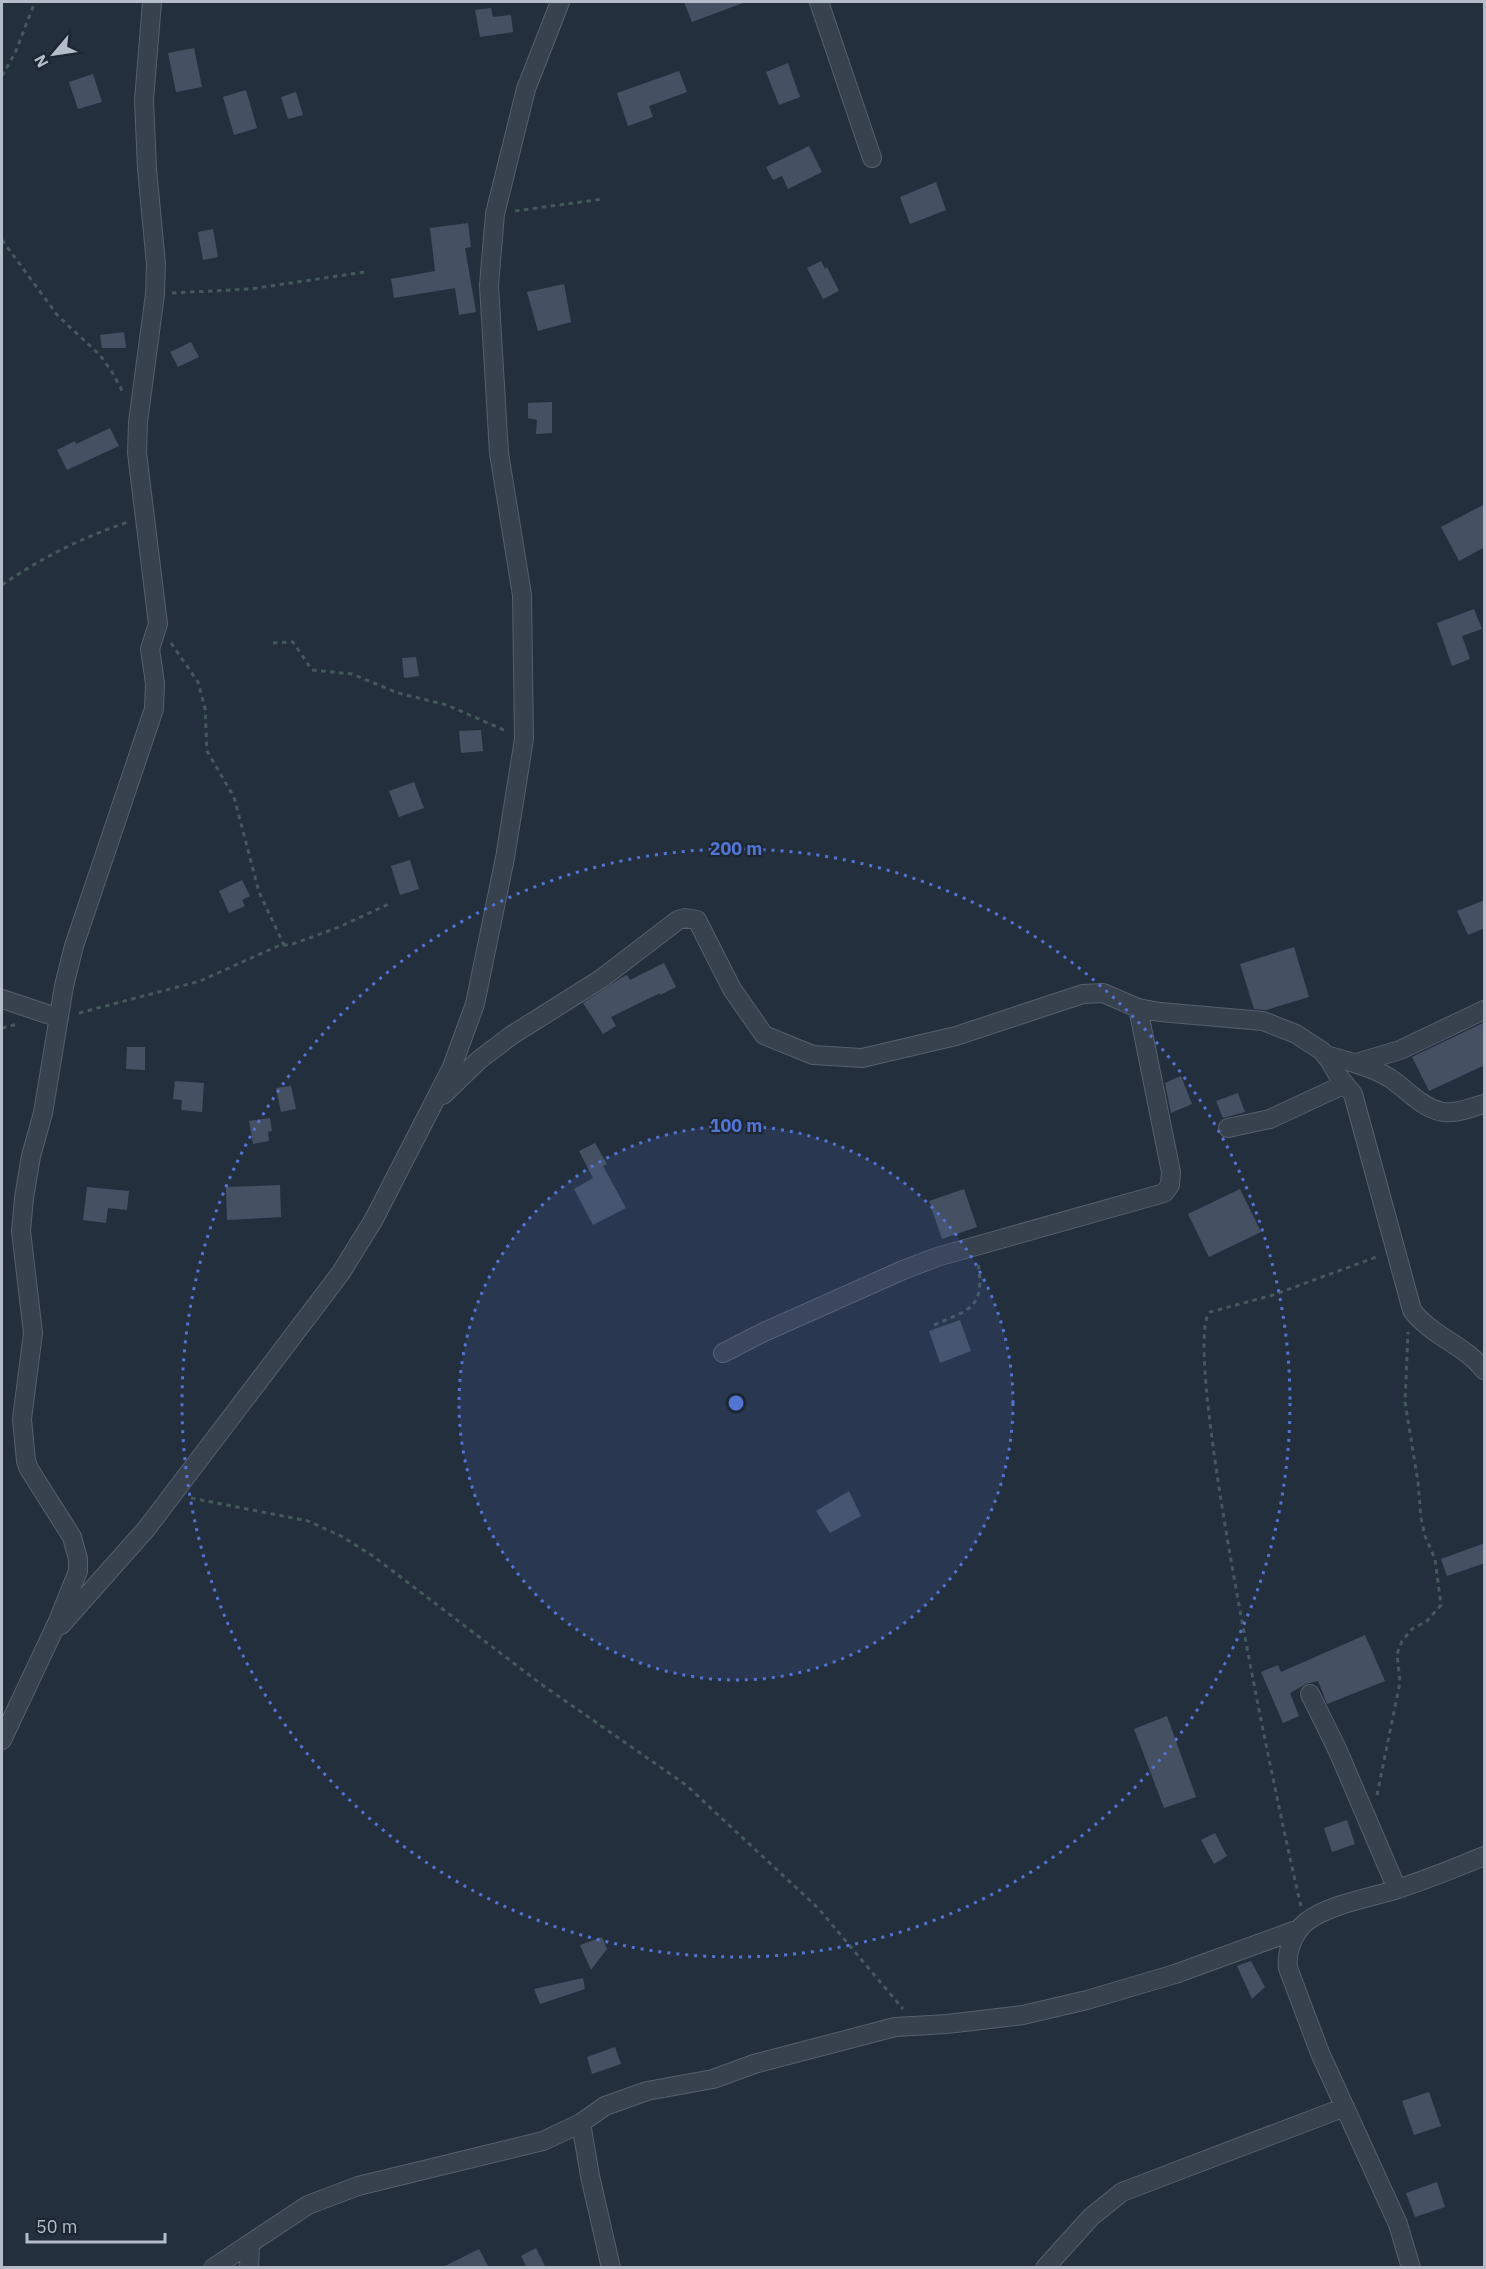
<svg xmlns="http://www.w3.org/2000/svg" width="1486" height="2269" font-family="'IBM Plex Sans',sans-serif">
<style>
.building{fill:#455162}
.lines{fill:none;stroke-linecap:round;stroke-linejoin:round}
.minor-casing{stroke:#565f6c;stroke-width:20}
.path{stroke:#44595c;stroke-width:3;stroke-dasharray:4.5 4.5;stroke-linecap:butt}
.minor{stroke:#38414e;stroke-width:18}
.ring{fill:none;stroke:#5274d3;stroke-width:3;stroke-dasharray:3 6}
.centre{fill:#5274d3;stroke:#1d2633;stroke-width:3}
.ring-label{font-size:18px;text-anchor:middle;font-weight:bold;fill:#5274d3;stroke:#1d2633;stroke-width:4.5;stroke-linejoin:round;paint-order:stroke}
</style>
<rect width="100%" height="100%" fill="#242f3e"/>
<path class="building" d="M684 2H743V3L692 22Z
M491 8 493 17 511 15 513 32 480 37 475 10Z
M194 48 202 87 176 92 168 53Z
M788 63 800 97 779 105 766 72Z
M679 71 687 92 649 106 653 117 628 126 617 93Z
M93 74 102 102 78 109 69 82Z
M246 90 257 128 234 135 223 97Z
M296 92 303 115 288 119 281 97Z
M809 146 822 172 788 189 782 176 773 180 766 167Z
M936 182 946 210 910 224 900 197Z
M468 223 471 247 465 248 476 312 459 315 455 288 394 298 391 279 435 271 430 228Z
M213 229 218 257 203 260 198 232Z
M821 261 825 269 827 267 839 291 823 299 807 268Z
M564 284 571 322 538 331 527 292Z
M124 332 126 348H102L100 335Z
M191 342 199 357 178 367 170 352Z
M552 402V433L536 434 537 420 528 418V403Z
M110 428 119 446 67 470 57 450 75 441 76 444Z
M1485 504V547L1459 561 1441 527Z
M1474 609 1482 629 1462 636 1470 659 1452 666 1437 623Z
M416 657 419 676 404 678 402 658Z
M481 730 483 751 461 753 459 731Z
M414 782 424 808 399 817 389 791Z
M410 860 419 889 400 895 391 866Z
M242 880 250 896 242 900 245 906 229 913 219 891Z
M1485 900V928L1468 935 1457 911Z
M1294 947 1309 997 1266 1010 1254 1009 1240 964Z
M664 963 676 987 660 995V993L611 1017 616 1026 603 1034 583 1003 621 978 627 975 630 980Z
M1485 1022V1065L1429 1091 1412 1057Z
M127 1047H145V1070L126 1069Z
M1181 1076 1192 1104 1171 1113 1165 1083Z
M175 1081 204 1083 202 1112 181 1110 182 1100 173 1099Z
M291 1086 296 1109 281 1112 276 1088Z
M1238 1093 1245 1112 1223 1118 1216 1101Z
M270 1118 272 1131 268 1132 269 1141 253 1144 249 1121Z
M595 1143 607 1164 603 1166 626 1208 593 1225 574 1189 593 1178 579 1151Z
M280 1185 281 1217 227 1220 226 1187Z
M87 1187 129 1191 127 1210 108 1208 106 1223 83 1220Z
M964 1189 977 1227 942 1239 929 1201Z
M1240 1189 1261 1232 1209 1257 1188 1214Z
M960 1320 971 1351 940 1363 929 1331Z
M849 1491 861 1516 830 1533 816 1511Z
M1485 1543V1563L1447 1576 1441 1559Z
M1365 1635 1385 1681 1327 1704 1318 1681 1306 1684 1290 1693 1299 1716 1283 1723 1261 1672 1278 1665 1281 1672Z
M1167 1716 1196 1797 1164 1808 1134 1729Z
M1347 1820 1355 1844 1332 1852 1324 1828Z
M1215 1833 1227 1856 1214 1864 1201 1840Z
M602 1937 607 1949 591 1970 580 1945Z
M1251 1961 1265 1987 1252 1999 1237 1966Z
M583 1978 585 1989 540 2004 534 1989Z
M615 2047 621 2064 592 2074 587 2057Z
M1429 2092 1441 2126 1414 2135 1402 2101Z
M1437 2182 1445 2207 1415 2217 1406 2193Z
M536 2248 546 2268H527L521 2256Z
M479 2249 489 2268H441Z"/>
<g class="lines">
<defs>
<path id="minor" d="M819 2 872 158
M2 999 59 1018
M1326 1055C1347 1061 1369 1066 1388 1077 1406 1088 1421 1108 1443 1112 1457 1114 1472 1107 1484 1104
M1356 1063 1400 1050 1484 1010
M443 1095 479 1060 512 1035 601 979 678 920 685 918 697 920 732 989 764 1035 813 1055 862 1058 956 1036 1083 994 1103 993 1138 1008 1160 1012 1263 1021 1296 1034 1322 1051 1330 1061 1339 1077 1353 1094 1412 1310C1431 1336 1465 1345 1484 1370
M1228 1128 1270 1119 1345 1084
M723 1353 764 1332 903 1270 937 1257 1164 1193 1170 1185 1171 1172 1138 1008
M61 1625 147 1528 340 1274 373 1221 452 1067 475 1004 505 858 524 739 522 595 499 453 489 285 495 214 526 89 560 2
M1310 1694 1338 1751 1397 1889
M2 1740 58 1621 78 1571V1559L72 1537 29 1469 26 1461 22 1419 33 1333 21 1231 24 1198 31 1156 43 1113 64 986 74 946 154 709 155 683 150 649 158 624 137 453 138 422 155 294 156 264 147 169 144 100 152 2
M581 2123 590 2176 611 2268
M213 2268 308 2205 358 2186 543 2141 581 2123 605 2106 647 2091 713 2079 754 2064 895 2027 947 2024 1023 2015 1087 2000 1175 1974 1299 1929
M249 2268 250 2244
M1045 2268 1091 2217 1122 2192 1345 2107
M1411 2268 1398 2224 1320 2053 1288 1968C1286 1952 1293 1933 1306 1922 1329 1904 1370 1898 1398 1889 1427 1879 1456 1868 1484 1856"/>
</defs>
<use href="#minor" class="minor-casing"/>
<path class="path" d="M2 76 15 53 35 2
M515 211 603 199
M2 240 58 316 100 355 112 372 124 394
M172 293 250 289 365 272
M2 585C41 558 83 537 128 522
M171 643 198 682 205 708 207 751 234 797 259 892 284 945
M273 643 293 642 312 670 352 674 398 693 447 705 506 731
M79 1013 200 981 278 946 293 944 339 927 391 903
M2 1028 18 1024
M934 1325C971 1309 985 1308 978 1263
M191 1498 308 1521 341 1536 373 1556 541 1684 686 1785 818 1908 903 2009
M1377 1795 1400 1682 1397 1654 1402 1641 1412 1629 1427 1621 1441 1605 1435 1559 1425 1536 1421 1518 1418 1482 1405 1402 1408 1332
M1301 1906C1284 1837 1178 1343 1210 1312L1273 1295 1379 1256"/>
<use href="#minor" class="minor"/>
</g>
<circle cx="736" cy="1403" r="277" fill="#5274d3" fill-opacity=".12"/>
<g class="ring">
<circle cx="736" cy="1403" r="277"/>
<circle cx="736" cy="1403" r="554"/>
</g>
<circle cx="736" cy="1403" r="9" class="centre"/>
<g class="ring-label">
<text x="736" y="855">200 m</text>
<text x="736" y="1132">100 m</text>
</g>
<rect width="1486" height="2269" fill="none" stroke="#b4bcc9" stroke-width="6"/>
<g transform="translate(54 54) rotate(241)" stroke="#1d2633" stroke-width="4.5" paint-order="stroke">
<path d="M0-4.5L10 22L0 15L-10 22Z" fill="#b4bcc9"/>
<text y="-9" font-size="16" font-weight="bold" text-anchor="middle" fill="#b4bcc9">N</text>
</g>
<path d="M27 2233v9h138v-9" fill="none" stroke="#b4bcc9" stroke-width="3"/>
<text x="36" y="2233" font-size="18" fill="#b4bcc9" stroke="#1d2633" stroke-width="4.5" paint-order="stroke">50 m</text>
</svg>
